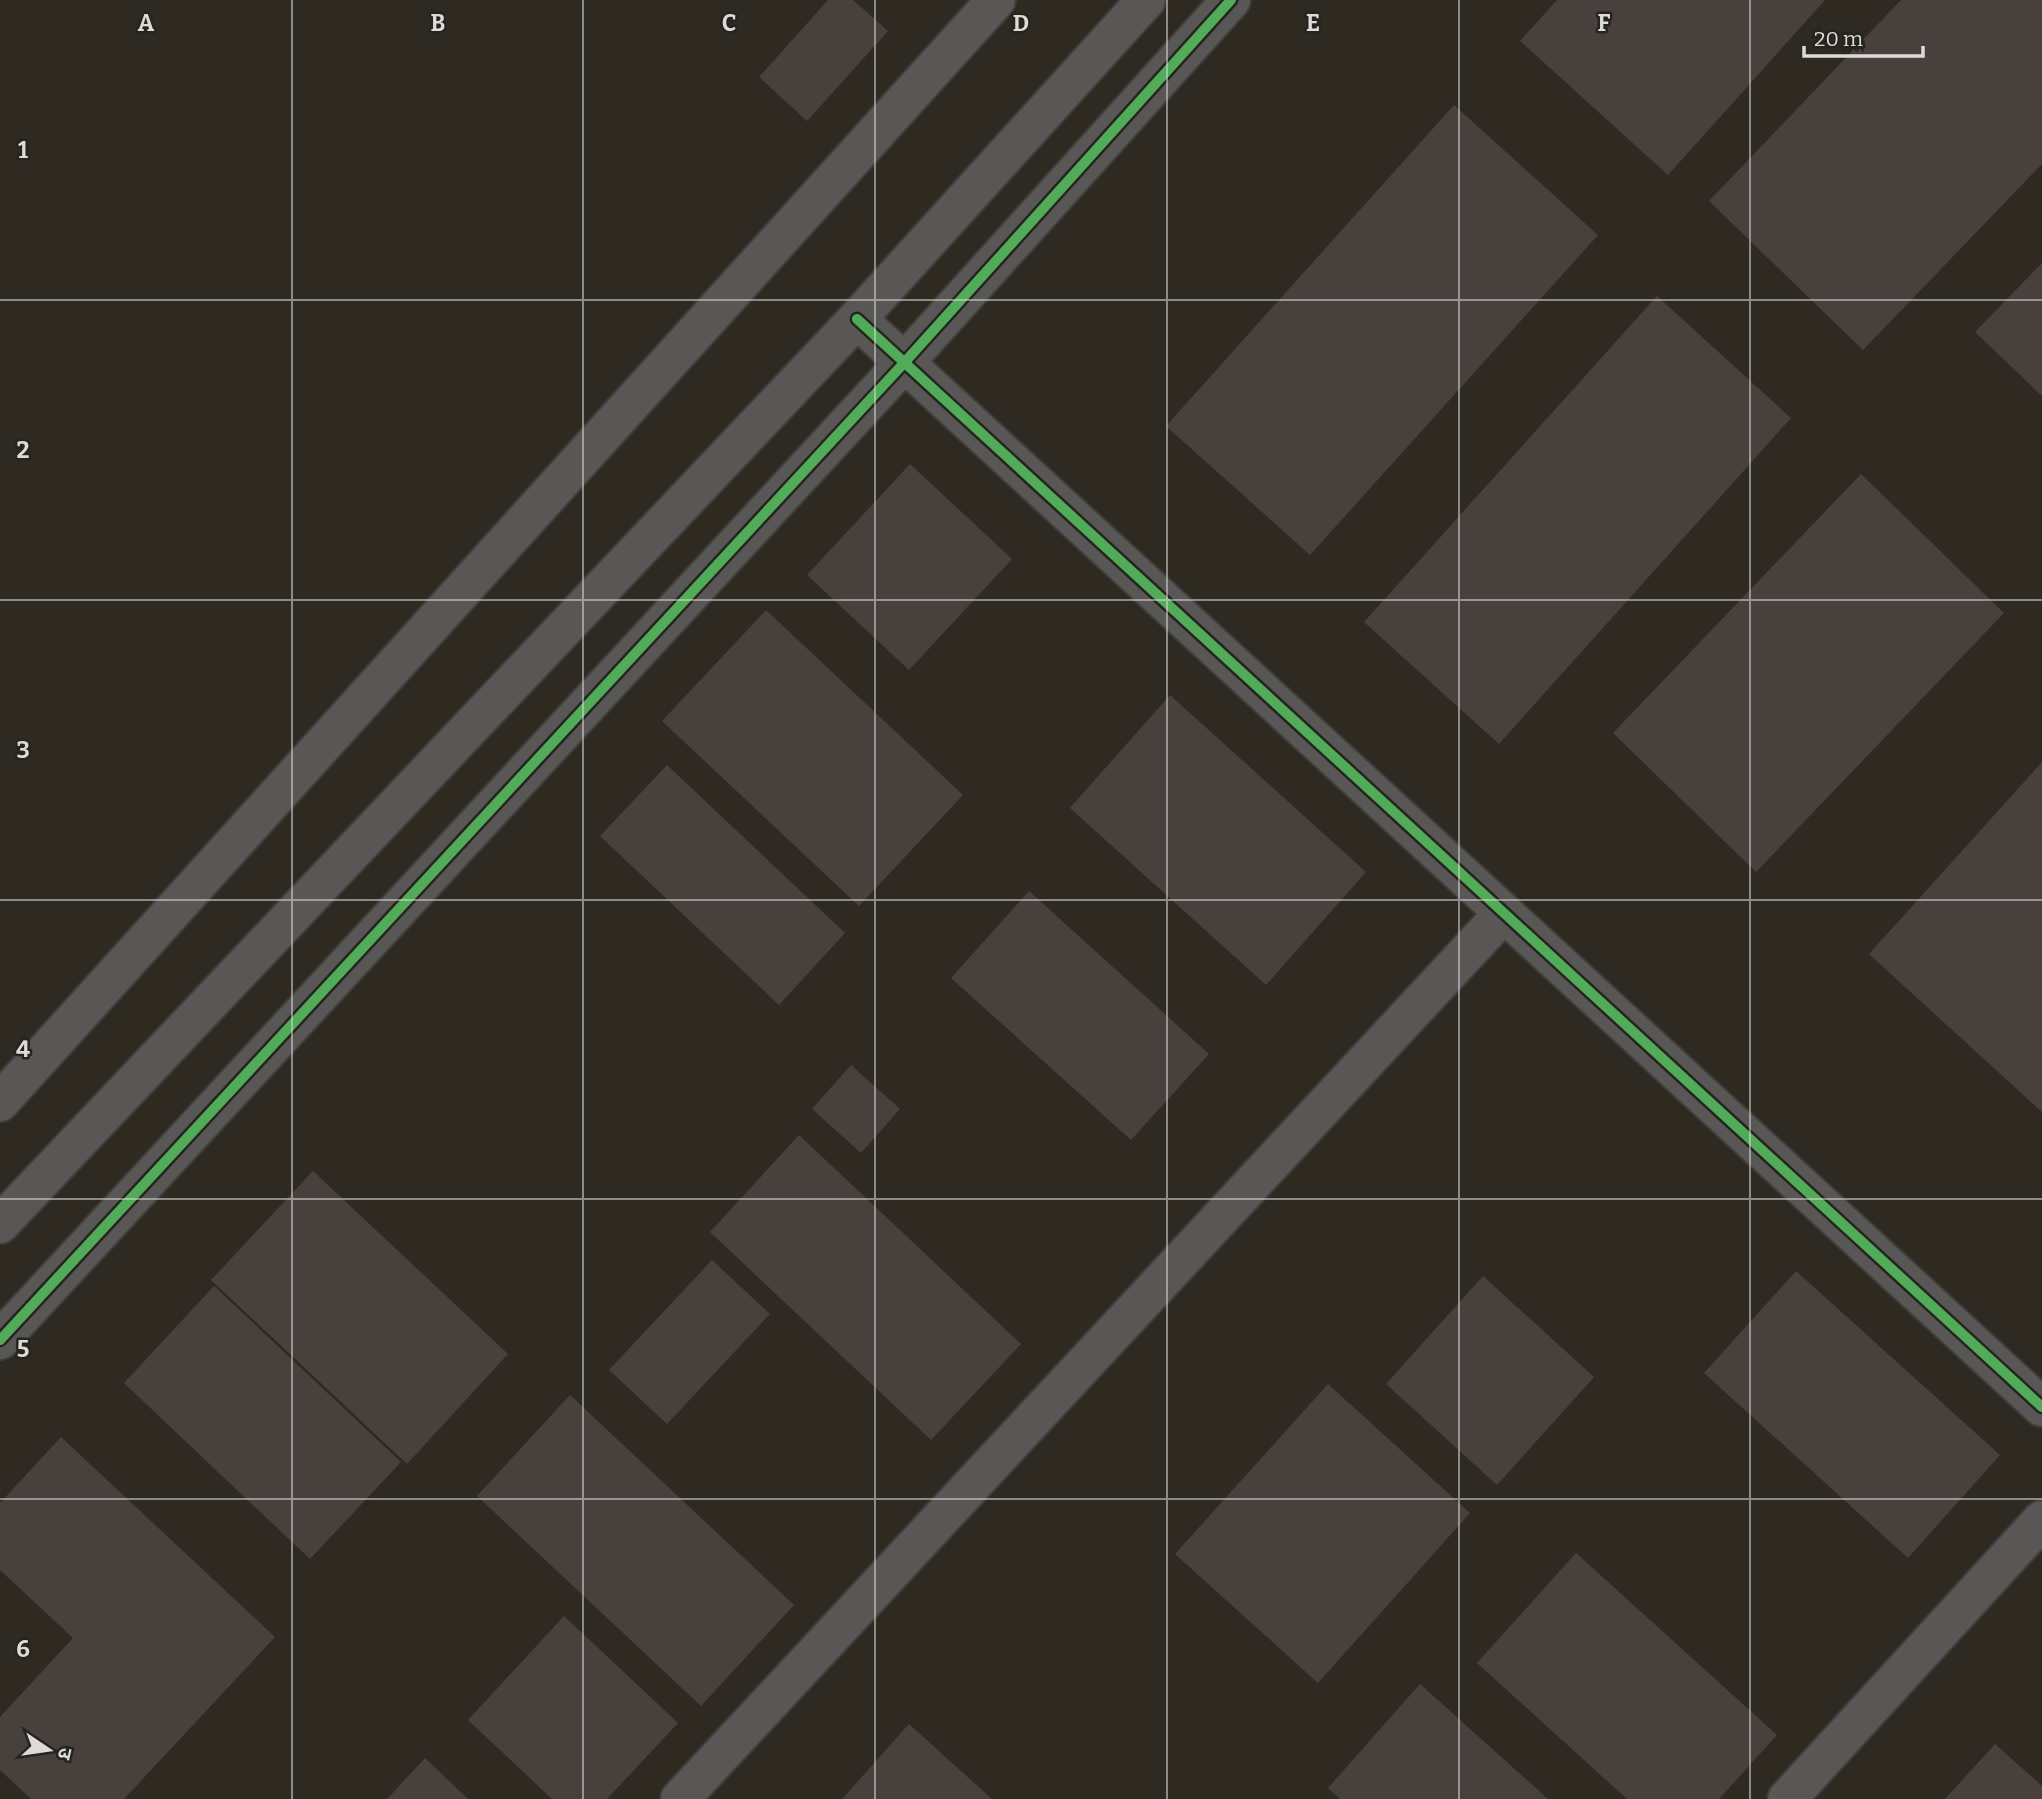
<svg xmlns="http://www.w3.org/2000/svg" width="2042" height="1799" font-family="Bitter,'Noto Sans Devanagari',serif">
<style>
.built{fill:#2f2a21}
.building{fill:#48403d}
.lines{fill:none;stroke-linecap:round;stroke-linejoin:round}
.minor-casing{stroke:#3f3d3b;stroke-width:42}
.minor{stroke:#585756;stroke-width:38}
.cycleway-casing{stroke:#26241f;stroke-width:15}
.cycleway{stroke:#51ab58;stroke-width:10}
.grid{fill:none;stroke:#dddbd8;stroke-width:2;stroke-opacity:0.55}
.grid-label{font-size:23px;text-anchor:middle;font-weight:bold;fill:#dddbd8;stroke:#26241f;stroke-width:5;stroke-linejoin:round;paint-order:stroke}
</style>
<rect width="100%" height="100%" fill="#252320"/>
<path class="built" d="M0 0H2042V1799H0Z"/>
<path class="building" d="M828 0H853L888 31 807 121 759 77Z
M1557 0H1825L1668 175 1520 41Z
M1901 0H2042V164L1863 350 1709 201Z
M1454 105 1598 235 1310 555 1166 426Z
M2042 263V396L1975 332Z
M1657 296 1791 418 1499 744 1364 622Z
M910 464 1012 559 909 670 807 575Z
M1861 474 2004 613 1756 872 1613 733Z
M766 610 963 795 859 906 662 721Z
M1170 695 1366 872 1266 985 1070 808Z
M2042 762V1112L1869 954Z
M667 765 845 933 779 1005 600 836Z
M1029 891 1209 1054 1131 1140 951 978Z
M851 1065 900 1109 861 1153 812 1109Z
M799 1135 1021 1344 931 1440 710 1232Z
M313 1171 508 1354 407 1464 211 1280Z
M712 1260 770 1314 667 1424 609 1370Z
M1796 1271 2000 1455 1908 1558 1704 1373Z
M1483 1276 1594 1377 1497 1485 1386 1384Z
M214 1286 401 1462 310 1559 124 1383Z
M1328 1384 1470 1513 1318 1683 1175 1554Z
M570 1395 794 1605 701 1706 477 1496Z
M61 1437 275 1637 124 1799H31L0 1770V1717L73 1638 0 1570V1503Z
M1576 1553 1777 1735 1719 1799H1627L1477 1663Z
M564 1616 678 1723 607 1799H552L468 1720Z
M1420 1684 1548 1799H1340L1328 1788Z
M909 1724 992 1799H842Z
M1995 1744 2042 1786V1799H1945Z
M425 1758 468 1799H387Z"/>
<g class="lines">
<defs>
<path id="minor" d="M857 319 2042 1407
M0 1102 996 0
M0 1224 857 319 1146 0
M0 1340 904 363 1231 0
M680 1799 1503 914
M1787 1799 2042 1520"/>
</defs>
<use href="#minor" class="minor-casing"/>
<use href="#minor" class="minor"/>
<defs>
<path id="cycleway" d="M857 319 2042 1407
M0 1340 904 363 1231 0"/>
</defs>
<use href="#cycleway" class="cycleway-casing"/>
<use href="#cycleway" class="cycleway"/>
</g>
<path class="grid" d="M292 0V1799M583 0V1799M875 0V1799M1167 0V1799M1459 0V1799M1750 0V1799M0 300H2042M0 600H2042M0 900H2042M0 1199H2042M0 1499H2042"/>
<g class="grid-label">
<text x="146" y="31">A</text>
<text x="438" y="31">B</text>
<text x="729" y="31">C</text>
<text x="1021" y="31">D</text>
<text x="1313" y="31">E</text>
<text x="1604" y="31">F</text>
<text x="23" y="158">1</text>
<text x="23" y="458">2</text>
<text x="23" y="758">3</text>
<text x="23" y="1057">4</text>
<text x="23" y="1357">5</text>
<text x="23" y="1657">6</text>
</g>
<g transform="translate(49 1750) rotate(103)" stroke="#26241f" stroke-width="5" paint-order="stroke">
<path d="M0-5L12 26L0 18L-12 26Z" fill="#dddbd8"/>
<text y="-10" font-size="19" font-weight="bold" text-anchor="middle" fill="#dddbd8">उ</text>
</g>
<path d="M1804 46v10h119v-10" fill="none" stroke="#dddbd8" stroke-width="3.5"/>
<text x="1814" y="46" font-size="21" fill="#dddbd8" stroke="#26241f" stroke-width="5" paint-order="stroke">20 m</text>
</svg>
